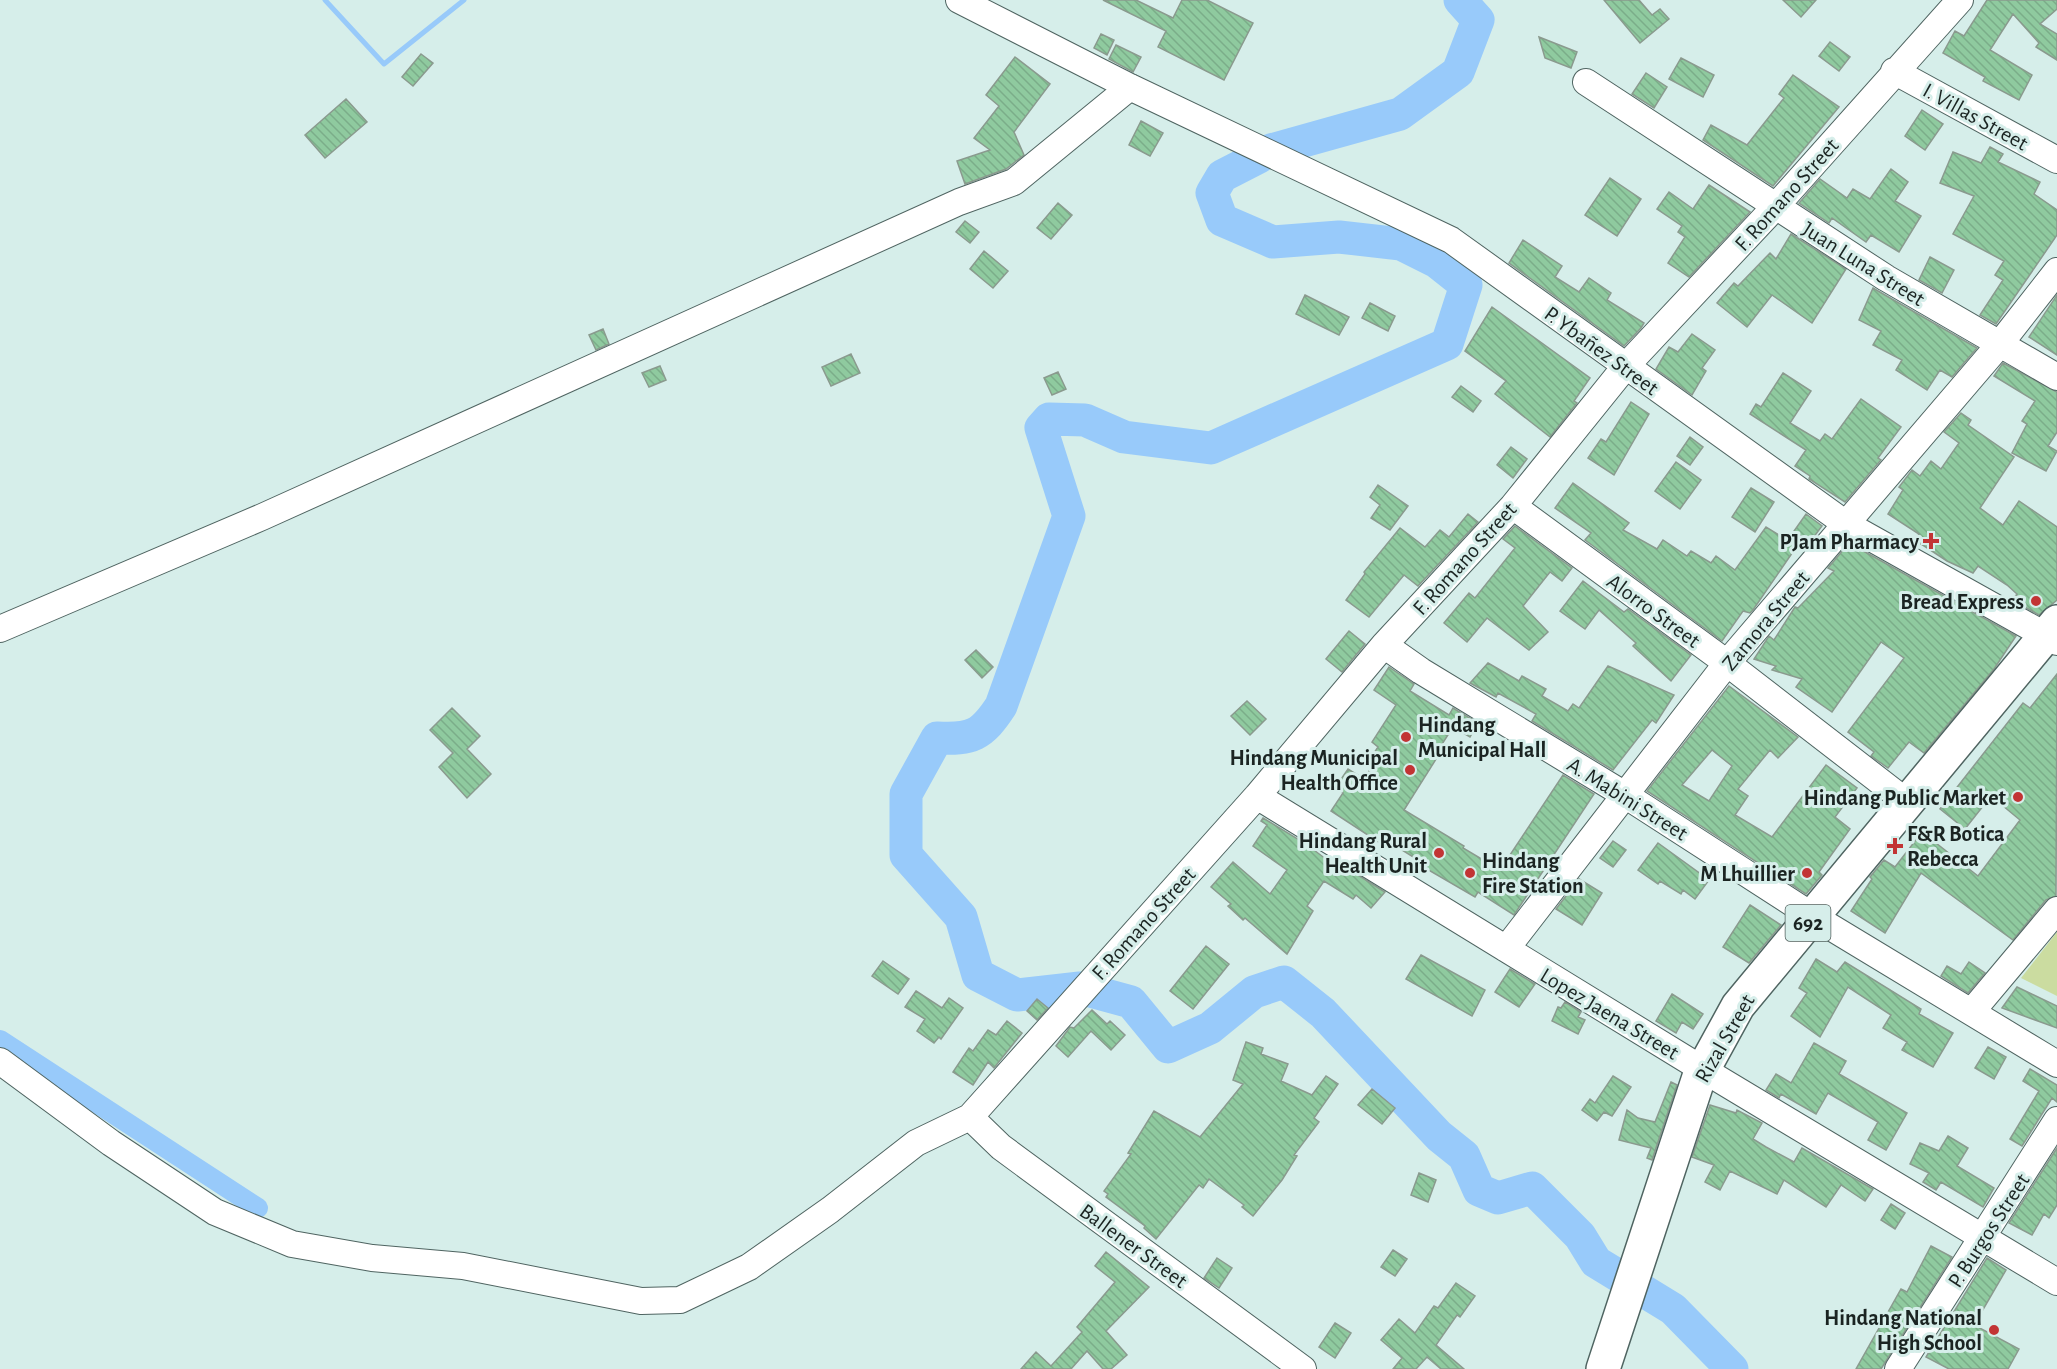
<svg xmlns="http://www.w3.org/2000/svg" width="2057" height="1369" font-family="'Alegreya Sans',sans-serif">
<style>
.green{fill:#cbdca0}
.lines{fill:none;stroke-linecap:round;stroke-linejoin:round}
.stream{stroke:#98cafa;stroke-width:5}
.canal{stroke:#98cafa;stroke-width:20}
.river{stroke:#98cafa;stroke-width:33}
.building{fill:url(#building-back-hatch);stroke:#8a9a8e;stroke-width:1.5;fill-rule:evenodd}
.minor-casing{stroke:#4f6461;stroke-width:28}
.major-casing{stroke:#4f6461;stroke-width:36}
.minor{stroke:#fff;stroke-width:26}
.major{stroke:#fff;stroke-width:33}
.poi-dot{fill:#c23434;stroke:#d6eeea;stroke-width:2}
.labels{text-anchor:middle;stroke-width:6;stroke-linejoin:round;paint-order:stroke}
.shield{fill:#d6eeea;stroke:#53615e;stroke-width:1.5}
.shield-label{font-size:21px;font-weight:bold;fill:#1b2422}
.street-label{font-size:22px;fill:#1b2422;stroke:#d6eeea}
.poi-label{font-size:22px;font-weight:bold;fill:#1b2422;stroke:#d6eeea;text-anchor:end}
</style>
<defs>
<pattern id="building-back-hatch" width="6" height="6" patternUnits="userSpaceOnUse" patternTransform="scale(1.5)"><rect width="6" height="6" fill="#8fca9f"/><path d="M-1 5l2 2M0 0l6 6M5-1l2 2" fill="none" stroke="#7bad89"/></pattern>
</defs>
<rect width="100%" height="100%" fill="#d6eeea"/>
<path class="green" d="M2057 932V996L2021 978Z"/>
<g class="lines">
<path class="stream" d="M325 0 384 64 464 0"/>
<path class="canal" d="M0 1040 258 1208"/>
<path class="river" d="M1271 150 1400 114 1458 72 1478 20 1460 0
M1080 988 1017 995 978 975 961 917 906 855V794L937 738C972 740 982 735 1001 706L1069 516 1041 428 1049 419 1085 420 1124 437 1211 448 1447 344 1466 285 1437 262 1401 244 1339 237 1273 242 1222 220 1212 193 1222 176 1259 157
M1087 990 1131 1002 1168 1047 1210 1028 1254 992 1284 982 1323 1013 1439 1136 1464 1156 1479 1190 1498 1198 1532 1188 1580 1236 1596 1262 1673 1309 1732 1369"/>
</g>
<path class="building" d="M1103 0H1136L1173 18 1182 0H1207L1253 23 1224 80 1158 47 1166 31Z
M1604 0H1639L1652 15 1660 9 1669 19 1640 43Z
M1783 0H1816L1801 17Z
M1987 0H2057V9L2040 24 2057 34V60L2036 47 2039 43 2013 14 1990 50 2032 75 2019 100 1983 81 1985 77 1943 53 1955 31 1964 36Z
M1101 34 1114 40 1107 55 1094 48Z
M1539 37 1577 52 1571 68 1545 58Z
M1830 42 1850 57 1839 71 1819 56Z
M1116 45 1141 57 1133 72 1109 59Z
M421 54 433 63 413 86 402 77Z
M1015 57 1050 84 1014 132 1024 155 1006 169 965 184 957 161 990 150 974 138 999 106 986 95Z
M1681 58 1714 75 1703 97 1669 79Z
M1646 73 1667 87 1654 108 1632 94Z
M1793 75 1839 107 1773 186 1703 140 1711 125 1747 145 1784 98 1779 94Z
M346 99 367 122 325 158 305 135Z
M1922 110 1943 124 1925 150 1905 136Z
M1141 121 1163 133 1150 156 1129 145Z
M1990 147 2003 154 1998 162 2040 182 2034 194 2057 210V235L1996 324 1980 315 2003 280 1995 275 2004 261 1953 234 1974 196 1940 183 1953 152 1981 163Z
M1891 169 1908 182 1895 201 1921 216 1899 252 1871 235 1866 242 1832 218 1829 223 1799 203 1820 179 1847 198 1853 189 1870 199Z
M1610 178 1641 199 1617 236 1585 215Z
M1709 185 1750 212 1689 277 1668 263 1685 237 1678 232 1682 226 1657 209 1669 192 1693 209Z
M1058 203 1072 215 1051 239 1037 228Z
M965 221 979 232 970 243 956 232Z
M1791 234 1846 269 1812 323 1772 295 1747 327 1717 303 1734 283 1738 286 1770 253 1776 259Z
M1523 240 1562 266 1555 277 1579 292 1589 278 1611 293 1607 300 1644 323 1641 328 1624 346 1509 263Z
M984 251 1008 271 993 288 970 269Z
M1930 257 1954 270 1942 293 1919 280Z
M1873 288 1878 291 1977 348 1952 377 1940 370 1927 390 1896 370 1902 360 1873 345 1881 331 1859 320Z
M1305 295 1349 317 1339 335 1296 314Z
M2057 295V355L2029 337Z
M1370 303 1395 316 1388 331 1362 318Z
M1492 307 1590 378 1574 401 1577 403 1550 437 1495 394 1506 381 1465 351Z
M603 329 609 344 596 350 589 335Z
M1692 334 1715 350 1702 368 1706 371 1692 395 1656 369 1669 347 1678 352Z
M851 354 860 373 831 386 822 367Z
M2003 363 2057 392V432L2048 446 2057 451 2046 471 2012 453 2027 424 2022 421 2035 401 1994 376Z
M660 366 666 380 649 387 642 373Z
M1058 372 1066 389 1052 395 1044 378Z
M1783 373 1811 391 1790 423 1820 441 1825 434 1832 439 1861 399 1901 427 1878 458 1881 460 1845 502 1809 479 1810 476 1795 466 1806 450 1750 414 1756 404 1761 407Z
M1461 386 1481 401 1473 412 1452 397Z
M1631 402 1649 414 1614 475 1588 458 1601 439 1606 442Z
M1961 413 1971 420 1968 425 2014 457 1980 508 2003 525 2019 501 2057 527V600L2039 615 2012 600 2017 594 2007 585 1978 566 1973 573 1947 561 1915 540 1919 534 1888 514 1903 490 1899 487 1912 470 1920 476 1931 461 1941 469 1959 443 1944 432Z
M1690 437 1703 447 1690 465 1677 456Z
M1511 447 1527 459 1513 478 1497 465Z
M1676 462 1701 480 1680 509 1655 491Z
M1573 483 1629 523 1623 530 1657 549 1663 540 1687 556 1691 551 1711 563 1716 556 1735 570 1766 527 1797 546 1753 610 1750 613 1743 611 1722 641 1585 540 1591 533 1555 508Z
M1378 485 1408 506 1390 530 1371 518 1380 505 1370 497Z
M1751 488 1774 502 1755 532 1732 517Z
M1468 514 1478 522 1418 586 1404 575 1369 617 1346 600 1365 574 1364 572 1400 528 1425 547 1440 530 1449 537Z
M1806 514 1822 526 1810 542 1794 531Z
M1515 526 1572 568 1562 581 1550 572 1523 606 1548 632 1529 650 1487 618 1467 642 1444 623 1469 593 1475 598 1515 548 1503 539Z
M1849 543 2016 636 1994 669 1924 753 1909 742 1888 768 1871 756 1874 752 1848 732 1904 658 1881 642 1832 712 1796 687 1802 679 1772 670 1776 666 1754 659 1769 636 1774 640 1795 607 1798 608 1834 571 1828 568Z
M1583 581 1624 612 1628 609 1691 655 1671 681 1633 646 1636 643 1599 610 1585 629 1560 611Z
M1349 631 1365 644 1342 672 1326 659Z
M976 650 993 667 982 678 965 660Z
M1488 663 1519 681 1522 676 1546 689 1542 696 1568 711 1573 704 1579 708 1608 666 1674 695 1656 723 1652 720 1613 770 1532 721 1536 714 1498 693 1496 697 1470 683Z
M1389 667 1414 684 1410 691 1449 715 1453 708 1478 723 1470 737 1453 727 1435 755 1438 756 1404 810 1464 846 1463 848 1500 870 1563 775 1594 794 1514 915 1478 892 1475 897 1413 861 1415 858 1386 840 1383 845 1331 811 1343 793 1335 788 1348 769 1364 779 1379 756 1374 753 1378 747 1372 742 1396 705 1374 690Z
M2057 674 2056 896 2046 900 2013 940 1921 873 1885 933 1851 911 1872 879 1870 877 1884 860 1895 867 1922 832 1978 876 2020 820 1991 796 1965 829 1940 809 2023 703 2030 708Z
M1729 686 1798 737 1778 758 1770 750 1738 789 1748 796 1735 815 1772 837 1826 765 1857 788 1835 817 1850 829 1819 872 1822 875 1806 894 1647 791ZM1712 750 1732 766 1709 801 1682 785Z
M1247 701 1266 719 1250 735 1231 716Z
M452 708 480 736 467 749 491 774 467 798 439 767 453 753 430 730Z
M1263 818 1306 844 1347 875 1350 870 1385 892 1371 908 1356 895 1353 899 1324 881 1307 906 1313 911 1287 954 1245 918 1243 920 1228 906 1231 904 1211 887 1233 862 1270 894 1287 870 1253 846 1267 825 1261 821Z
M1613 841 1626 850 1613 867 1600 858Z
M1658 843 1709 880 1695 899 1683 890 1681 894 1660 881 1658 884 1638 870Z
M1579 879 1602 893 1582 925 1556 909Z
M1750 905 1781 925 1749 963 1723 947Z
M1206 946 1229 964 1193 1009 1170 991Z
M1421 955 1485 990 1472 1016 1406 979Z
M1816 959 1837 972 1845 962 1921 1009 1919 1014 1953 1033 1933 1067 1902 1050 1907 1042 1883 1028 1891 1015 1848 987 1820 1037 1791 1016 1807 993 1799 988Z
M883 961 909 979 898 994 872 976Z
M1969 962 1985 973 1968 993 1941 976 1947 966 1961 974Z
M1510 969 1535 984 1519 1007 1495 992Z
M2017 987 2057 1006V1028L2002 1008Z
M916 991 942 1008 949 998 963 1008 941 1039 939 1037 934 1043 917 1031 925 1019 905 1007Z
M1672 994 1703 1014 1693 1029 1682 1022 1676 1033 1656 1021Z
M1037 999 1048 1008 1037 1020 1027 1011Z
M1565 1002 1581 1012 1578 1017 1585 1020 1578 1034 1552 1021 1558 1007 1561 1008Z
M1092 1010 1107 1024 1110 1021 1125 1035 1111 1050 1091 1031 1068 1057 1056 1046 1070 1027 1074 1028Z
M1007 1021 1022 1033 994 1068 988 1062 973 1085 953 1072 969 1048 973 1051 988 1030 996 1035Z
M1246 1042 1263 1048 1261 1054 1288 1064 1281 1081 1312 1095 1326 1076 1338 1084 1314 1118 1319 1122 1294 1155 1297 1156 1282 1180 1253 1216 1242 1207 1244 1205 1209 1179 1203 1188 1199 1185 1156 1239 1144 1228 1145 1226 1106 1197 1108 1194 1104 1191 1131 1154 1128 1153 1154 1111 1200 1137 1243 1084 1233 1080Z
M1814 1043 1846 1061 1839 1074 1907 1113 1886 1150 1868 1140 1878 1122 1828 1093 1816 1114 1781 1094 1779 1098 1766 1090 1776 1074 1791 1083Z
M1988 1047 2006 1057 1994 1079 1975 1068Z
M2030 1069 2057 1085V1102L2052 1098 2022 1146 2010 1139 2039 1091 2023 1081Z
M1613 1076 1631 1087 1612 1116 1604 1112 1597 1121 1582 1110 1590 1099 1595 1103Z
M1671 1082 1677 1085 1652 1160 1647 1158 1651 1148 1619 1140 1627 1110 1638 1118 1655 1122Z
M1372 1089 1395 1108 1382 1124 1358 1105Z
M1710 1105 1736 1113 1737 1110 1762 1123 1753 1139 1766 1147 1794 1162 1802 1148 1873 1189 1865 1201 1841 1185 1826 1207 1784 1180 1777 1194 1730 1171 1720 1190 1705 1182 1714 1165 1692 1157Z
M1948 1136 1968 1148 1957 1166 1994 1188 1983 1207 1941 1182 1936 1190 1923 1182 1929 1173 1910 1164 1920 1143 1939 1151Z
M2057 1148V1205L2049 1218 2044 1214 2032 1235 2009 1223Z
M1419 1173 1436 1180 1428 1202 1411 1195Z
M1891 1204 1905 1213 1895 1229 1881 1220Z
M1931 1246 1952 1257 1881 1369H1856L1901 1289 1907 1292Z
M1393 1250 1407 1259 1395 1276 1381 1267Z
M1106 1252 1149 1287 1106 1331 1127 1355 1111 1369H1103L1087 1351 1071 1369H1021L1036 1352 1051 1366 1082 1332 1077 1327 1115 1282 1095 1266Z
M1217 1258 1232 1268 1219 1288 1204 1278Z
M1987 1258 2006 1270 1974 1325 2019 1349 2008 1369H1949L1926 1357Z
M1456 1283 1475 1296 1460 1317 1457 1315 1436 1345 1464 1369H1441L1427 1357 1416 1369H1393L1402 1358 1381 1340 1399 1319 1415 1333 1434 1306 1438 1308Z
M1335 1323 1351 1333 1335 1358 1319 1347Z"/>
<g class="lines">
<defs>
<path id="minor" d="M959 0 1130 87 1451 240 1846 524 2057 642
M1894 71 2057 160
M1586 82 1886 278 2057 377
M1513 506 1727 663 1908 803
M0 629 262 517 959 202 1014 182 1130 87
M1384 645 1421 671 1625 795 1814 917 2057 1064
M1257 796 1702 1069 2057 1282
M1506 949 1727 663 1999 345 2057 271
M1973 1010 2057 910
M0 1061 111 1143 215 1212 292 1244 372 1258 463 1266 641 1301 680 1300 749 1267 830 1210 916 1143 970 1117 1257 796 1384 645 1513 506 1625 367 1775 207 1960 0
M970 1117 1001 1147 1303 1369
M1898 1369 2057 1120"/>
<path id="major" d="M1603 1369 1699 1077 1738 1006 2057 622"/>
</defs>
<use href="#minor" class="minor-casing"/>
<use href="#major" class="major-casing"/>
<use href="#minor" class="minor"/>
<use href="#major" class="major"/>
</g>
<g class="poi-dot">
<path d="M1928 532h6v6h6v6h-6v6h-6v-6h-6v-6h6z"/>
<circle cx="2036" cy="601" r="6"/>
<circle cx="1406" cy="737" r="6"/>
<circle cx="1410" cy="770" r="6"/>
<circle cx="2018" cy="797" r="6"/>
<path d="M1892 837h6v6h6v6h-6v6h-6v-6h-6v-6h6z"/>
<circle cx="1439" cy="853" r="6"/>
<circle cx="1470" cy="873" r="6"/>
<circle cx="1807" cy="873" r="6"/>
<circle cx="1994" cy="1330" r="6"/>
</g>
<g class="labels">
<rect class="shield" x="1785.5" y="905" width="45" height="36" rx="4.5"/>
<g class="shield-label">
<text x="1808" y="930">692</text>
</g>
<g class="street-label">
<text transform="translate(1976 116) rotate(29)" y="8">I. Villas Street</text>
<text transform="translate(1786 194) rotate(-48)" y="8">F. Romano Street</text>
<text transform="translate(1864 263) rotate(32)" y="8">Juan Luna Street</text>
<text transform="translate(1602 350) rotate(36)" y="8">P. Ybañez Street</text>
<text transform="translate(1464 558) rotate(-48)" y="8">F. Romano Street</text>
<text transform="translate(1654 610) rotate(36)" y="8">Alorro Street</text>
<text transform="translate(1765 620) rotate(-50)" y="8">Zamora Street</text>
<text transform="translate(1628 798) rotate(32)" y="8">A. Mabini Street</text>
<text transform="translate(1143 923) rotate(-48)" y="8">F. Romano Street</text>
<text transform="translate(1610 1013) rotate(31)" y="8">Lopez Jaena Street</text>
<text transform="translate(1724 1038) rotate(-60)" y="8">Rizal Street</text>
<text transform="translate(1988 1230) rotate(-57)" y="8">P. Burgos Street</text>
<text transform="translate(1134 1245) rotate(36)" y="8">Ballener Street</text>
</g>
<g class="poi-label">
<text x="1919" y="549">PJam Pharmacy</text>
<text x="2024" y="609">Bread Express</text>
<text x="1418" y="732" text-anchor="start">Hindang<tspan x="1418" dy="25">Municipal Hall</tspan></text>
<text x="1398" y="765">Hindang Municipal<tspan x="1398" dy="25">Health Office</tspan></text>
<text x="2006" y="805">Hindang Public Market</text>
<text x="1907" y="841" text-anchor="start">F&amp;R Botica<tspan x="1907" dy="25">Rebecca</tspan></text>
<text x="1427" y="848">Hindang Rural<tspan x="1427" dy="25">Health Unit</tspan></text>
<text x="1482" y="868" text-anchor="start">Hindang<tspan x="1482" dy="25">Fire Station</tspan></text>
<text x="1795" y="881">M Lhuillier</text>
<text x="1982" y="1325">Hindang National<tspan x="1982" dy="25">High School</tspan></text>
</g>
</g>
</svg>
